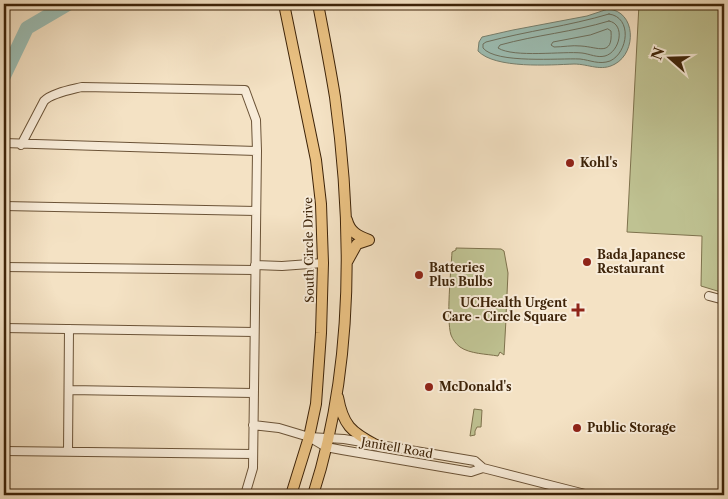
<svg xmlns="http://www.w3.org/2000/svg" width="728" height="499" font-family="'Libre Caslon Text',serif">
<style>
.green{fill:#bfc292;stroke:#7e724d}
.water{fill:#9cbeb4;stroke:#76806f}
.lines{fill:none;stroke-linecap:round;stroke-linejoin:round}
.shore{stroke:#6c705e;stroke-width:1}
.river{stroke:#9cbeb4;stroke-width:14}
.minor-casing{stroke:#6b5337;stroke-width:10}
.major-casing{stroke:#3d2308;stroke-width:12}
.minor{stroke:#f8ecd9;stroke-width:8}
.major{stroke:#eac182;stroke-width:10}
.poi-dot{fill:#8f2418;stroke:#f8ecd9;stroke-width:2}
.labels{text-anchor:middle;stroke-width:4;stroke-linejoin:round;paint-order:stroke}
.poi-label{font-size:12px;font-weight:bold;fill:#3d2308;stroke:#f8ecd9;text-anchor:start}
.street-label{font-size:12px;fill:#3d2308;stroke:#f8ecd9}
</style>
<rect width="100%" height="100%" fill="#f4e2c4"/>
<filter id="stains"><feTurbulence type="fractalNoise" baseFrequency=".004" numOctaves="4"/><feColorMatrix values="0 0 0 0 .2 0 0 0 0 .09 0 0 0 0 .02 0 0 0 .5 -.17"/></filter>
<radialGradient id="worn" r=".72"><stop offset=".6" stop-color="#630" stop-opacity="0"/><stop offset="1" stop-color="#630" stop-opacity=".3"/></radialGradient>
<path class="green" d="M639 4H724V293L701 286 702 236 627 232Z
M456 248 501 249 504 251 508 273 506 316 504 317 506 319 504 355 500 352 498 356C487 354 470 354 460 347 456 344 453 340 451 335 446 319 451 270 452 252L456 250Z
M474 409 482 410 481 427H477L475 431V435L470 436Z"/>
<path class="water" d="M608 9C636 11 637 52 615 64 601 72 589 64 574 64 550 65 495 69 478 51L479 42 482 37 513 30 587 16Z"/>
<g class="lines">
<path class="shore" d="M609 14C633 17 628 53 610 61 599 65 590 60 580 59 559 58 496 64 483 48V44L486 42C527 31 569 26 609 14Z
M609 21C626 24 620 52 605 56 597 58 590 54 582 53 563 51 514 58 498 48L500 45C536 35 573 32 609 21Z
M608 29 611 31C613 57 598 47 581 46 572 45 563 47 554 47L551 45 553 42 590 35Z"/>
<path class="river" d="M4 76 27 28 68 4"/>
<defs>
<path id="minor" d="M4 143 257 151
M21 145 44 101C52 93 70 90 82 87L245 90 256 120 257 151 253 468 245 495
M4 206 256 211
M255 265 282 266 323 263
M4 267 255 270
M709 296 724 300
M4 328 254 332
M69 390 253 393
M253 425 279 428 309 437 326 447 342 450 471 472 483 468
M309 437 344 439 475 461 483 468 589 495
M4 451 253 454
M68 452 69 329"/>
<path id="major" d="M284 4 316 160 321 204 323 263 321 333 316 404 309 437 291 495
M347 220C350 232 358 236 369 240
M347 262 357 244 369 240
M338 397C343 425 351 432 376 445
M313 495C354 368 353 229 335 97 330 66 324 35 318 4"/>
</defs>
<use href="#minor" class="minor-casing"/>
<use href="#major" class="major-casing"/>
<use href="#minor" class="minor"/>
<use href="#major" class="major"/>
</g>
<g class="poi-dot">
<circle cx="570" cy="163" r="5"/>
<circle cx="587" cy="262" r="5"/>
<circle cx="419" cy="275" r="5"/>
<path d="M575.5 302.5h5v5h5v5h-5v5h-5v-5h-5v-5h5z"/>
<circle cx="429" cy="387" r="5"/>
<circle cx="577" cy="428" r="5"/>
</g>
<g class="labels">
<g class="poi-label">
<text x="580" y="167">Kohl's</text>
<text x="597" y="259">Bada Japanese<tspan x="597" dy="14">Restaurant</tspan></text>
<text x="429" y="272">Batteries<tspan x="429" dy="14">Plus Bulbs</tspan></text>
<text x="567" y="307" text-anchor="end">UCHealth Urgent<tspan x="567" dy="14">Care - Circle Square</tspan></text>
<text x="439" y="391">McDonald's</text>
<text x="587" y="432">Public Storage</text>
</g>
<g class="street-label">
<text transform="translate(309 250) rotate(-91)" y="4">South Circle Drive</text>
<text transform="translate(397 448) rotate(10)" y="4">Janitell Road</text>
</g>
</g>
<rect width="728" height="499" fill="none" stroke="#f4e2c4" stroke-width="20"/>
<rect x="5" y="5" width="718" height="489" fill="none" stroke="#3d2308" stroke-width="2.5"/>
<rect x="10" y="10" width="708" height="479" fill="none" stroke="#3d2308"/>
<g transform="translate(670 58) rotate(290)" stroke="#f8ecd9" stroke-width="4" paint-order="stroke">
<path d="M0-4L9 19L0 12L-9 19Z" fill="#3d2308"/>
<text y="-8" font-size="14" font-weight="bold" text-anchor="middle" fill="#3d2308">N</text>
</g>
<rect width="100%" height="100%" filter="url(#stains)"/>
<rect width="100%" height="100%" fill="url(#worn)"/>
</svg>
